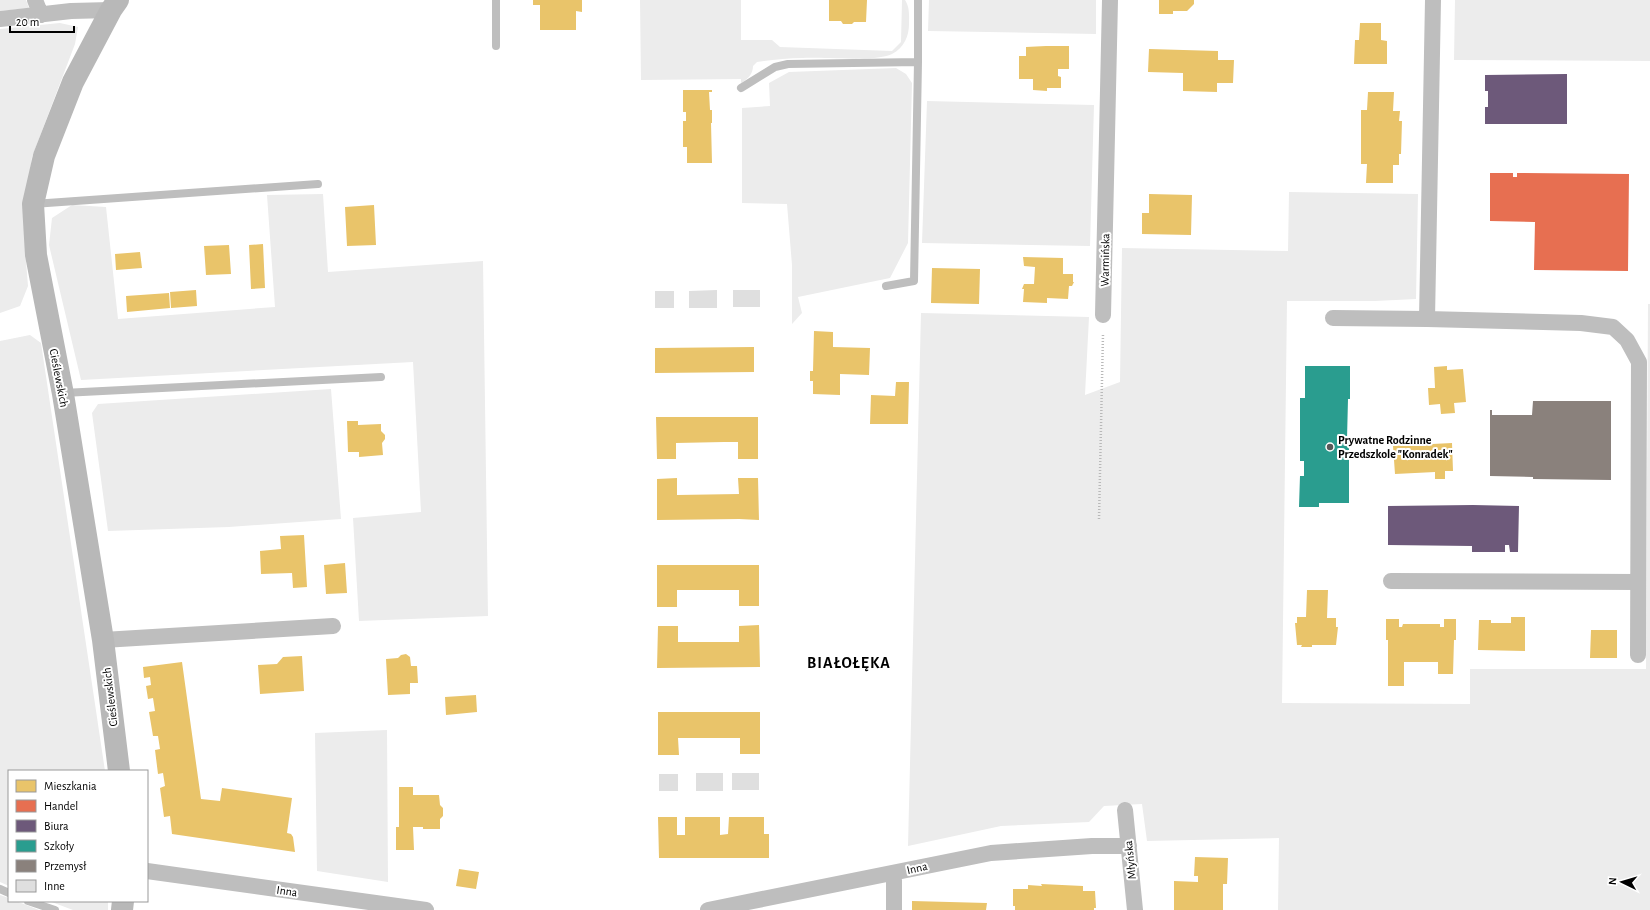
<svg xmlns="http://www.w3.org/2000/svg" width="1650" height="910" font-family="'Alegreya Sans',sans-serif">
<style>
.green{fill:#ececec}
.homes{fill:#e9c46a}
.shops{fill:#e76f51}
.offices{fill:#6d597a}
.schools{fill:#2a9d8f}
.industry{fill:#8a817c}
.building{fill:#dfdfdf}
.lines{fill:none;stroke-linecap:round;stroke-linejoin:round}
.path{stroke:#b9b9b9;stroke-width:2.5;stroke-dasharray:1 2;stroke-linecap:butt}
.lane{stroke:#bebebe;stroke-width:8}
.street{stroke:#bebebe;stroke-width:16}
.secondary{stroke:#b8b8b8;stroke-width:22}
.poi-dot{fill:#595959;stroke:#fff;stroke-width:1.5}
.labels{text-anchor:middle;stroke-width:4;stroke-linejoin:round;paint-order:stroke}
.street-label{font-size:12px;fill:#000;stroke:#fff}
.poi-label{font-size:12px;font-weight:bold;fill:#000;stroke:#fff;text-anchor:start}
.district-label{font-size:16px;font-weight:bold;letter-spacing:1px;fill:#000;stroke:#fff}
</style>
<rect width="100%" height="100%" fill="#fff"/>
<path class="green" d="M0 0H26L29 8 0 11Z
M640 0H741V40H772L780 47 892 51 901 42 902 0H905C910 8 909 15 909 24 909 36 904 48 892 54 877 62 824 57 803 58 788 58 773 60 757 62L753 66C753 74 748 79 741 83V79L641 80Z
M929 0H1096V34L928 31Z
M1455 0H1650V61L1454 60Z
M60 23 78 27 75 44 32 157 25 206V249L28 286 20 306 0 313V29Z
M896 68 906 74 912 83 908 243 890 278 798 297 802 313 792 324V265L787 204 742 203V108L770 106 769 83 789 72Z
M927 101 1094 105 1090 246 922 243Z
M1289 192 1418 194 1416 299 1375 301H1287L1282 703 1470 704V669H1646L1648 304H1650V910H1278L1279 838 1147 841 1142 804 1104 806 1089 822 1001 826 908 846 921 313 1089 317 1085 395 1120 382 1122 248 1288 251Z
M323 194 328 272 483 261 488 616 359 621 353 518 421 512 413 362 81 380 49 245 52 218 72 205 106 207 118 319 275 307 267 195Z
M30 335 41 343 105 771H9V886L0 882V341Z
M331 389 341 519 229 527 108 531 92 413 98 404Z
M387 730 388 882 317 871 315 733Z
M0 895 9 898V901H16L39 910H0Z
M49 901H108V910H73Z"/>
<path class="homes" d="M533 0H582V12L576 11V30H540V5H533Z
M829 0H867L866 22H854L852 24H843L841 21H829Z
M1159 0H1194V4L1187 11H1173V14H1159Z
M1360 23H1381V40L1387 41V64H1354L1355 40H1359Z
M1046 46H1069V69H1058V76L1061 77V88H1047V91L1033 90V79H1019V56H1026V47Z
M1149 49 1218 51V60H1234L1233 83H1217V92L1183 91V73L1148 72Z
M683 90H712V92H709L710 110H712V123H711L712 163H687V147H683V121H686V112H683Z
M1368 92H1394L1393 111H1400L1399 121H1402L1401 154H1399V165H1393V183H1366L1367 164H1361V110H1367Z
M1149 194 1192 195 1191 235 1142 234V213H1149Z
M374 205 376 245 347 246 345 207Z
M263 244 265 288 251 289 249 245Z
M229 245 231 274 206 275 204 246Z
M140 252 142 268 116 270 115 254Z
M1023 257 1063 258V274H1073V282H1074L1072 286H1069L1068 299 1047 298V303L1023 302 1024 289H1022L1024 284H1034L1035 267 1024 266Z
M932 268 980 269 979 304 931 303Z
M196 290 197 306 171 308 170 292Z
M169 293 170 308 127 312 126 296Z
M814 331 833 332V347L870 348 869 375 840 374V395L813 394V381H810V371H813Z
M754 347V372L655 373V348Z
M1447 366V370L1463 369 1466 402 1454 403 1455 413 1441 414 1440 404 1429 405 1428 388H1435L1434 367Z
M896 382H909L908 424H870L871 395 895 396Z
M656 417H758V459H738V442H724L676 443V459H657Z
M347 421H358V425L381 424V431L385 435V439L382 443 383 455 359 457V452H348Z
M1452 443 1453 471H1445V479H1435V472L1395 474 1393 446Z
M677 478V495L739 494 738 478H758L759 520 739 519 657 520V479Z
M304 535 307 587 293 588 292 573 261 574 260 551 281 549 280 536Z
M345 563 347 593 326 594 324 565Z
M657 565H759V606H739V590H677V607H657Z
M1307 590H1328L1327 618H1336V627H1338L1336 645H1312V647H1301L1302 645H1297L1295 623H1297V617H1306Z
M1511 617H1525V651L1478 650 1479 620H1491V623H1511Z
M1386 619H1399V627H1402L1403 624H1440V627H1444V619H1456V640H1454L1453 674H1438V662H1404V686H1388V640H1386Z
M759 625 760 667 657 668 658 626H678V642H739V626Z
M1591 630H1617V658H1590Z
M406 654 410 657 411 666H417L418 683H410V694L388 695 386 659 398 658 401 655Z
M302 656 304 691 260 694 258 665 277 664 283 657Z
M182 662 201 799 220 801 222 788 292 798 287 833 291 834 293 837 295 852 172 834 170 816 164 817 160 788 165 786 163 773 158 774 155 750 160 749 158 736H153L149 712 155 711 153 698 148 699 146 686 151 685 150 677 144 678 143 667Z
M476 695 477 712 446 715 445 697Z
M658 712H760V754H740V738H678L679 755H658Z
M399 787H413V795H439L440 805 443 808V816L440 819V829H423V827H413L414 850H396V827H399Z
M658 817H677V835H685V817H720V835L728 834 729 817H764V834H769V858H659Z
M1195 857 1228 858 1227 884H1223V910H1174V881L1198 882V876H1194Z
M459 869 479 872 476 889 456 886Z
M1041 884 1083 886V891H1095L1096 908H1094V910H1015V906H1013V889H1028V885L1042 886Z
M912 901 987 903 986 910H912Z"/>
<path class="shops" d="M1490 173H1513V177H1517V173L1629 174 1628 271 1534 270 1535 222 1490 221Z"/>
<path class="offices" d="M1567 74V124H1485V107H1488V91H1485V75Z
M1473 505 1519 506 1518 552H1510L1509 545H1505V552H1472V546L1388 545V506Z"/>
<path class="schools" d="M1305 366H1350V399H1348L1347 439H1349V503H1319V507H1299L1300 476H1304V461H1300V398H1305Z"/>
<path class="industry" d="M1533 401H1611V480L1533 479V477L1490 476V410H1492V415H1532Z"/>
<path class="building" d="M717 290V308H689V291Z
M733 290H760V307H733Z
M655 291H674V308H655Z
M696 773H723V791H696Z
M732 773H759V790H732Z
M659 774H678V791H659Z"/>
<g class="lines">
<path class="path" d="M1099 519 1103 334"/>
<path class="lane" d="M496 46V0
M741 88 775 67 788 64 918 62
M33 204 318 184
M886 286 914 281 918 62V0
M63 393 381 377
M0 889 9 893
M28 901 55 910"/>
<path class="street" d="M35 0 41 15
M0 19 71 11 111 10
M1103 315 1110 0
M1333 318 1427 319 1581 323 1613 327 1627 340 1639 362 1638 655
M1427 319 1433 0
M1391 581 1638 582
M103 640 333 626
M1125 810 1135 910
M147 871 426 910
M708 910 991 853 1092 846H1129
M894 910V873"/>
<path class="secondary" d="M118 0 111 10 73 82 44 156 33 204 36 255 63 394 103 640 119 771
M122 910 123 901"/>
</g>
<circle class="poi-dot" cx="1330" cy="447" r="4"/>
<g class="labels">
<g class="street-label">
<text transform="translate(1105 260) rotate(-89)" y="4">Warmińska</text>
<text transform="translate(59 378) rotate(79)" y="4">Cieślewskich</text>
<text transform="translate(110 697) rotate(-97)" y="4">Cieślewskich</text>
<text transform="translate(1130 860) rotate(-96)" y="4">Młyńska</text>
<text transform="translate(917 868) rotate(-13)" y="4">Inna</text>
<text transform="translate(287 891) rotate(8)" y="4">Inna</text>
</g>
<g class="poi-label">
<text x="1338" y="444">Prywatne Rodzinne<tspan x="1338" dy="14">Przedszkole "Konradek"</tspan></text>
</g>
<g class="district-label">
<text x="849" y="668">BIAŁOŁĘKA</text>
</g>
</g>
<rect x="8" y="770" width="140" height="132" fill="#ffffff" stroke="#999999"/>
<rect x="16" y="780" width="20" height="12" fill="#e9c46a" stroke="#999999"/>
<text x="44" y="790" font-size="12" fill="#000000">Mieszkania</text>
<rect x="16" y="800" width="20" height="12" fill="#e76f51" stroke="#999999"/>
<text x="44" y="810" font-size="12" fill="#000000">Handel</text>
<rect x="16" y="820" width="20" height="12" fill="#6d597a" stroke="#999999"/>
<text x="44" y="830" font-size="12" fill="#000000">Biura</text>
<rect x="16" y="840" width="20" height="12" fill="#2a9d8f" stroke="#999999"/>
<text x="44" y="850" font-size="12" fill="#000000">Szkoły</text>
<rect x="16" y="860" width="20" height="12" fill="#8a817c" stroke="#999999"/>
<text x="44" y="870" font-size="12" fill="#000000">Przemysł</text>
<rect x="16" y="880" width="20" height="12" fill="#dfdfdf" stroke="#999999"/>
<text x="44" y="890" font-size="12" fill="#000000">Inne</text>
<g transform="translate(1622 882) rotate(275)" stroke="#ffffff" stroke-width="3" paint-order="stroke">
<path d="M0-3L7 15L0 10L-7 15Z" fill="#000000"/>
<text y="-6" font-size="11" font-weight="bold" text-anchor="middle" fill="#000000">N</text>
</g>
<path d="M10 26v6h64v-6" fill="none" stroke="#000000" stroke-width="2"/>
<text x="16" y="26" font-size="12" fill="#000000" stroke="#ffffff" stroke-width="3" paint-order="stroke">20 m</text>
</svg>
